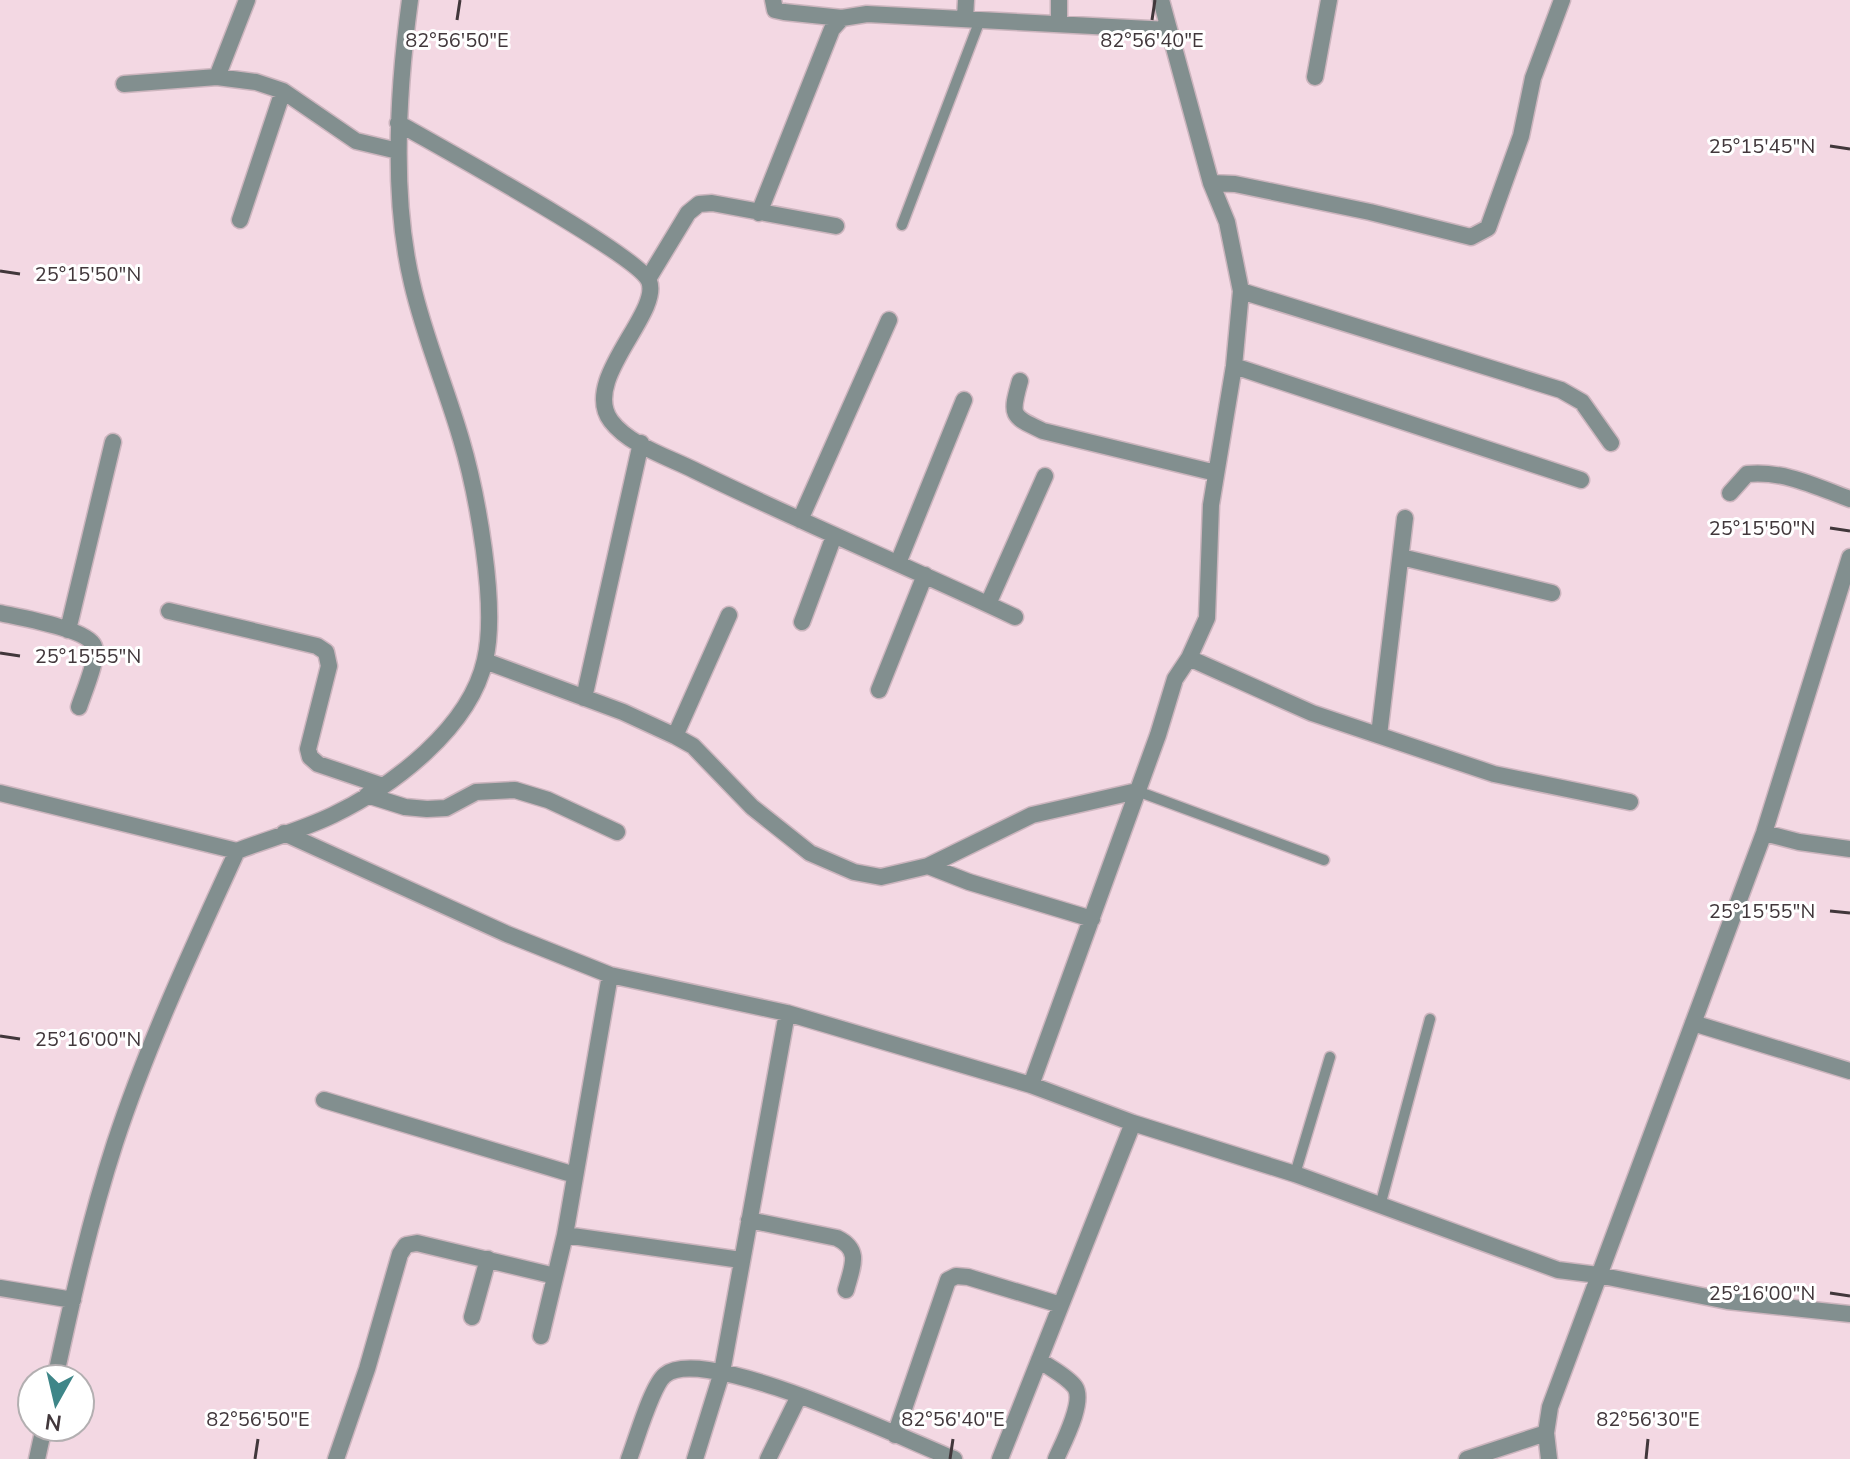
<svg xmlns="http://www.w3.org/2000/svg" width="1850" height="1459" font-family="'Nunito Sans',sans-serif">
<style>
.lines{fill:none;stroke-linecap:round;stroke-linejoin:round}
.lane-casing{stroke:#ccb5be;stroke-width:13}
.street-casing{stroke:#ccb5be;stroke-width:19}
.lane{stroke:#828f8f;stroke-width:10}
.street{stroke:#828f8f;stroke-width:16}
.ticks{fill:none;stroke:#41373b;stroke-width:3}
.ticks-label{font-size:20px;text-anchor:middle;fill:#41373b;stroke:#fff;stroke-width:6;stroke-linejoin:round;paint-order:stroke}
</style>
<rect width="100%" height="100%" fill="#f3d8e3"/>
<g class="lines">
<defs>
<path id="lane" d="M902 225 980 20
M1137 791 1324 860
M1295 1174 1330 1057
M1380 1206 1430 1019"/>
<path id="street" d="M773 0 775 10 784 12 842 18
M965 19 966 0
M1059 24V0
M217 77 247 0
M1315 77 1329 0
M124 84 217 77 256 82 283 91 356 141 398 151
M398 123C436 145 638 255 649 281 662 313 580 380 611 421 629 445 668 457 694 470 800 522 909 567 1015 617
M1211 183 1235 184 1370 212 1471 237 1488 228 1521 136 1533 78 1562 0
M759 213 832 29 842 18 867 14 1169 30
M240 220 283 91
M648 279 688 213 699 204 712 203 836 226
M1241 291 1561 390 1582 402 1611 443
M1234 366 1581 480
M1020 381C1010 416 1011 416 1043 431L1216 473
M1730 493 1747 474C1783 470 1817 487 1850 499
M800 520 889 320
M1401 557 1552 593
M898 563 964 400
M988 604 1045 476
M169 611 317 646 326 652 329 666 308 749 310 757 318 764 383 786
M0 613C18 617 88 629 94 646 99 658 83 694 79 707
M802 622 834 536
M68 630 113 442
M1189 658 1312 713 1494 774 1630 802
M485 661 623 712 675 736 693 746 752 807 810 853 854 872 881 877 928 866 1032 815 1137 791
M879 690 925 575
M584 698 641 443
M1379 735 1405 518
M675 736 729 615
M0 793 237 851
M367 795 405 807 427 809 446 808 476 792 515 790 548 800 617 832
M284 833 507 934 610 975 787 1013 1031 1085 1133 1123 1295 1174 1558 1270 1598 1275 1727 1301 1850 1314
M1764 833 1799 842 1850 849
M928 866 969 882 1092 919
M1693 1023 1850 1071
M1031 1085 1158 735 1175 679 1189 658 1207 618 1211 505 1234 366 1241 291 1227 222 1211 183 1161 0
M324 1100 575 1175
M749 1220 837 1238C862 1250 852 1267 846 1290
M565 1235 741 1260
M0 1288 73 1300
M472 1317 488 1259
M541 1336 565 1235 610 975
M1039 1360C1050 1368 1067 1376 1075 1387 1085 1402 1063 1443 1056 1459
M55 1379C72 1300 90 1220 115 1143 148 1043 193 947 237 851 268 839 302 830 333 815 393 786 470 728 485 660 498 606 477 493 461 439 446 387 424 336 412 283 391 195 398 89 410 0
M895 1435 948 1280 956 1276 968 1277 1061 1305
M37 1459 44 1427
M336 1459 367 1369 400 1254 406 1245 417 1243 555 1276
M629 1459C636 1441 652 1385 665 1375 704 1343 906 1440 954 1459
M695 1459 722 1372 787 1013
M768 1459 799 1396
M1000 1459 1133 1123
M1467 1459 1546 1433
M1549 1459 1546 1433 1550 1407 1764 833 1850 557"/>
</defs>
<use href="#lane" class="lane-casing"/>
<use href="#street" class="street-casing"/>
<use href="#lane" class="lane"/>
<use href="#street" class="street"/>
</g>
<path class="ticks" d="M457 20 460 0M1152 20 1155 0M1830 146 1850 149M0 271 20 274M1830 528 1850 531M0 653 20 656M1830 911 1850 913M0 1036 20 1039M1830 1293 1850 1296M255 1459 258 1439M950 1459 953 1439M1646 1459 1648 1439"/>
<g class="ticks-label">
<text x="457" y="47">82°56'50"E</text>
<text x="1152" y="47">82°56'40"E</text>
<text x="1762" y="153">25°15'45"N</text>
<text x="88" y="281">25°15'50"N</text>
<text x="1762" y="535">25°15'50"N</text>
<text x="88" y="663">25°15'55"N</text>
<text x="1762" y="918">25°15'55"N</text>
<text x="88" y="1046">25°16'00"N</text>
<text x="1762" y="1300">25°16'00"N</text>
<text x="258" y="1426">82°56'50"E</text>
<text x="953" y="1426">82°56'40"E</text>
<text x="1648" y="1426">82°56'30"E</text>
</g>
<g transform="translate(56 1403) rotate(188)"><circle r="38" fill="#ffffff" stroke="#b3afb1" stroke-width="2"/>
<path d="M0-6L14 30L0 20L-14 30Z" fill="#3e8688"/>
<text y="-12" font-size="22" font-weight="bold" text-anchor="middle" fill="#41373b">N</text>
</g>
</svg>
